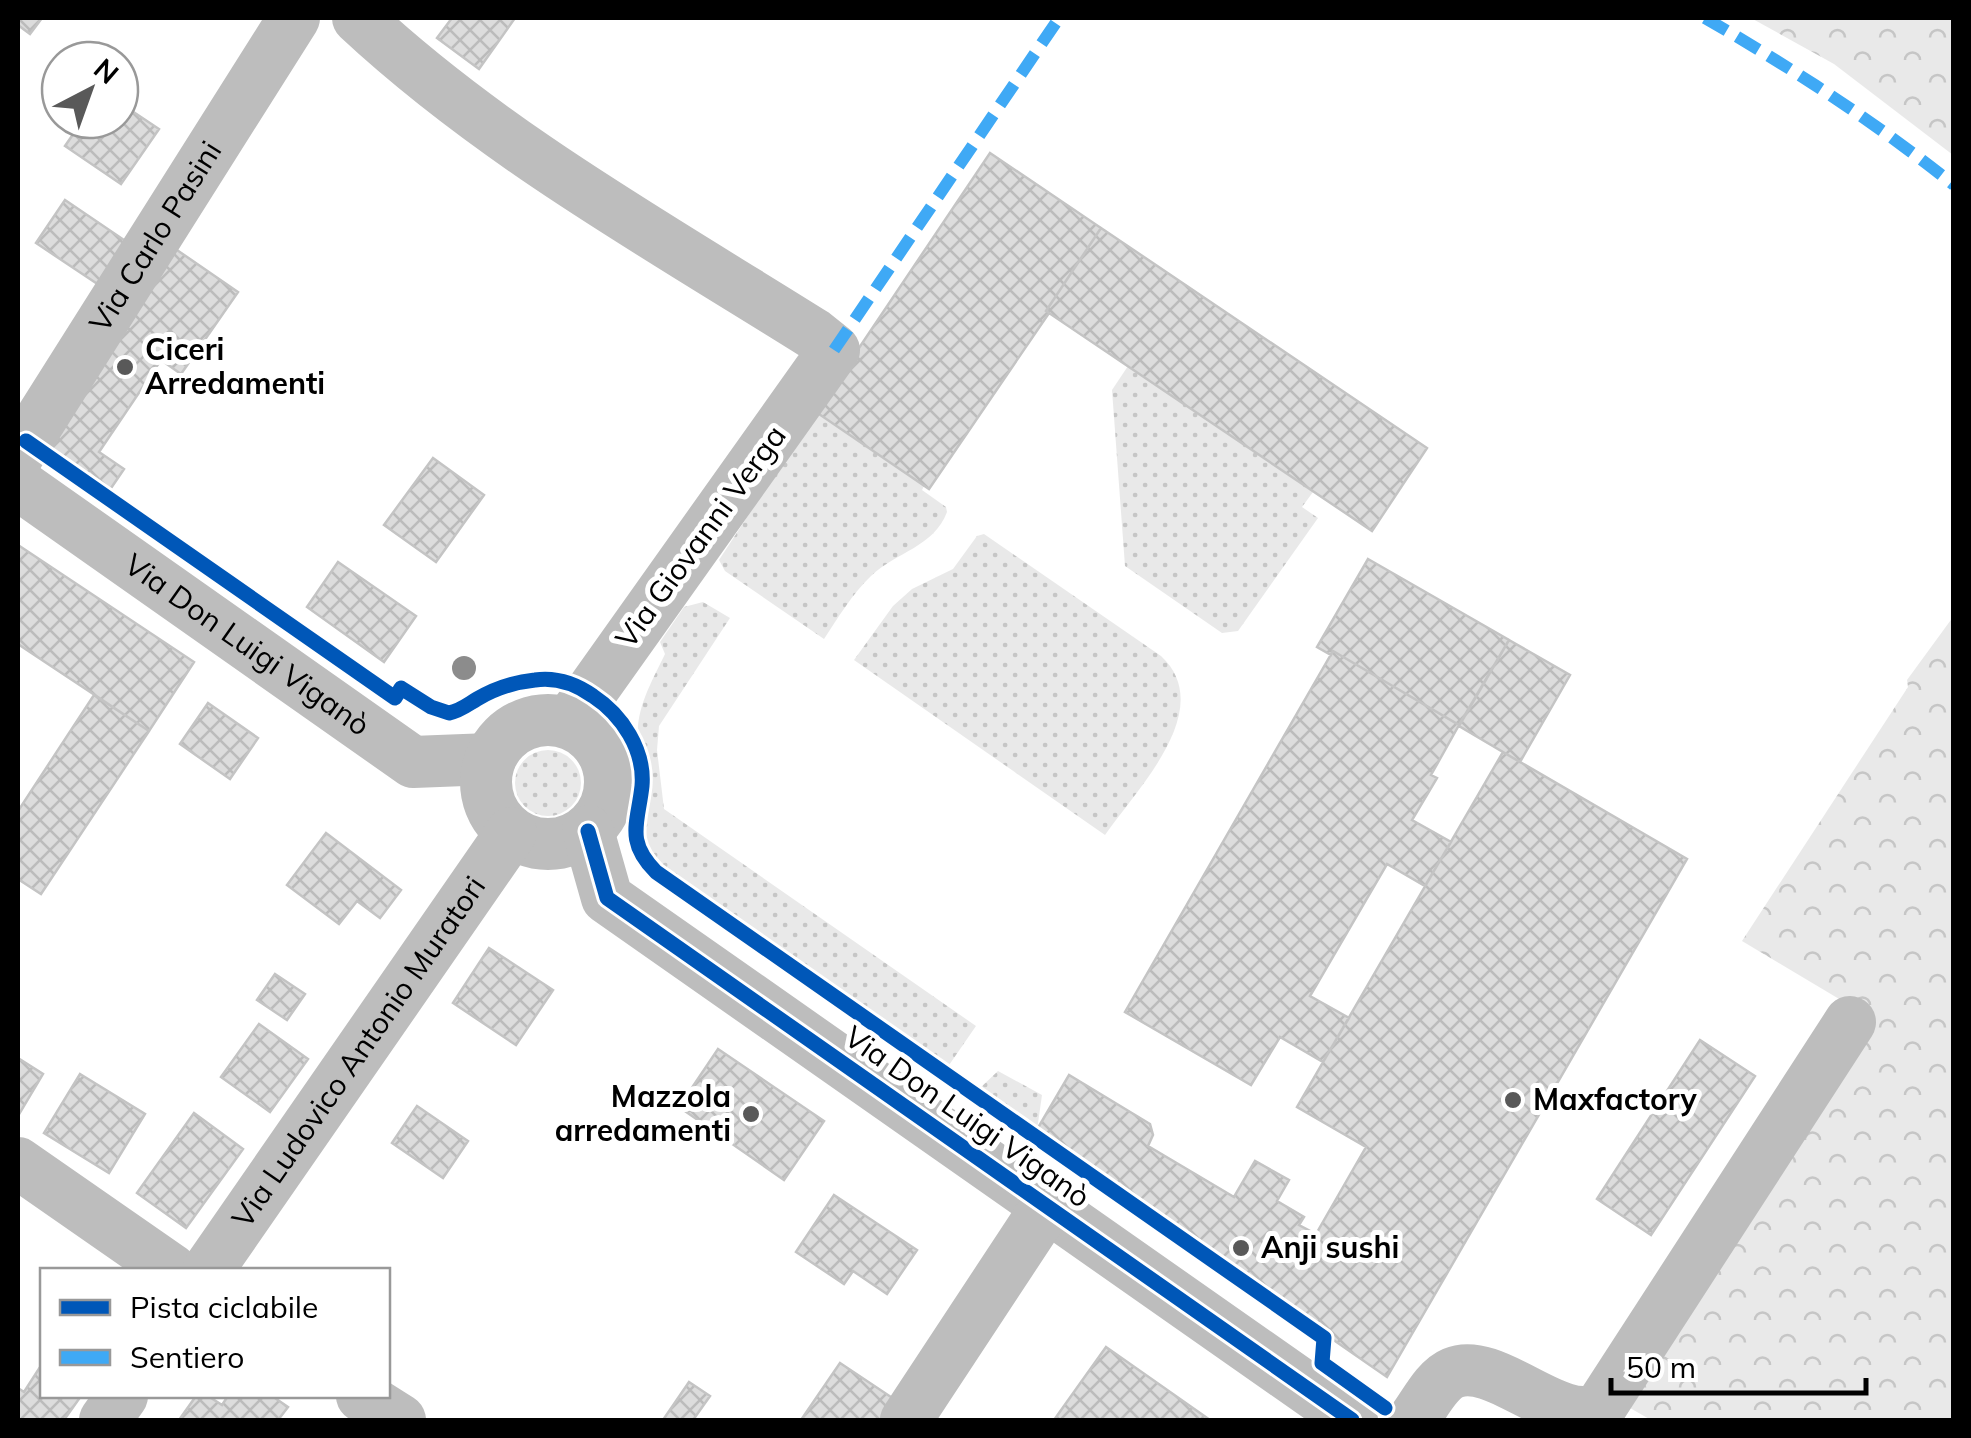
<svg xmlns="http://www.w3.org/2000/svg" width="1971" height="1438" font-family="Mulish,sans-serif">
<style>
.grass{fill:url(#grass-dots)}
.park{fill:url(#park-crowns)}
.building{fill:url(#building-cross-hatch);stroke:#c4c4c4;stroke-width:2.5}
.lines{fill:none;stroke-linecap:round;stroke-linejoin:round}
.minor{stroke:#bdbdbd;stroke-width:52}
.quiet{stroke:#3fa9f5;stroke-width:12;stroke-dasharray:25 12;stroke-linecap:butt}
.cycleway-casing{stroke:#fff;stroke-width:21}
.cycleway{stroke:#0057b8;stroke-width:15}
.tree{fill:#8c8c8c}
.poi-dot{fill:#595959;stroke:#fff;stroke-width:4}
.labels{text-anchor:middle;stroke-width:10;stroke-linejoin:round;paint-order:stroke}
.street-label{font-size:30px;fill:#000;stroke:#fff}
.poi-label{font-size:30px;font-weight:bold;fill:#000;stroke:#fff;text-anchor:start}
</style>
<defs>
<pattern id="grass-dots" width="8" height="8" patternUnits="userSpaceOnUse" patternTransform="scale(2.5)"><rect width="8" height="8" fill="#e9e9e9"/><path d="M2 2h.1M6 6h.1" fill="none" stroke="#c6c6c6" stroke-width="1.8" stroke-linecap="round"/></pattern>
<pattern id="park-crowns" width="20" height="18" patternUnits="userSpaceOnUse" patternTransform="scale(2.5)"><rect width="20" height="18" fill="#e9e9e9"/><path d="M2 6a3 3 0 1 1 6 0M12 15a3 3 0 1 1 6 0" fill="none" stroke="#c6c6c6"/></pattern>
<pattern id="building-cross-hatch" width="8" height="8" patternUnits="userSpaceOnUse" patternTransform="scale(2.5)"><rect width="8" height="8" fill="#dcdcdc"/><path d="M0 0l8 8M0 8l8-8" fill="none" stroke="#bbb"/></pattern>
</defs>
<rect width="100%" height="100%" fill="#fff"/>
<path class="grass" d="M1128 366 1313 492 1302 507 1318 518 1238 631 1222 633 1125 566 1112 390Z
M816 412 924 486 922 490 946 507 947 512C934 547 896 552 871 576 852 594 838 618 824 639L725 571 719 560Z
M984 534 1161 656C1218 709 1136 790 1105 835L854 660 893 606 912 589 953 569 977 536Z
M703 602 730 618 659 726 657 750 664 809 976 1026 947 1068 660 868C631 831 649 820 647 780 647 764 640 750 638 735 636 708 654 677 665 654L660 642 684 607Z
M515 783a33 33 0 1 1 66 0a33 33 0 1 1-66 0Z
M998 1071 1042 1095 1037 1130 979 1089Z"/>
<path class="park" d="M1751 18H1953V155L1834 64Z
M1953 617V1420H1651L1623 1404 1871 1018 1742 941 1908 687 1907 680Z"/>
<path class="building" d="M18 18H42L30 34 18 25Z
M452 18H515L479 69 437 38Z
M120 103 159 129 121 184 65 146 83 120H120Z
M990 153 1101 228 1046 311 1049 313 929 489 816 412Z
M65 200 127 242 99 285 36 243Z
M1101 228 1427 448 1372 531 1046 311Z
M174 248 238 292 181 374 161 360 99 452 124 469 107 494 44 450Z
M433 458 484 495 436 562 384 525Z
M18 545 194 662 149 731 18 644Z
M1368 559 1509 640 1459 725 1333 651 1331 655 1317 647Z
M338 562 416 616 384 662 307 607Z
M1509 640 1570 675 1520 762 1459 726Z
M1333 651 1459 725 1431 775 1437 778 1412 820 1451 842 1425 886 1387 864 1310 996 1349 1018 1323 1062 1280 1037 1251 1085 1125 1012Z
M94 695 149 731 41 894 18 879V811Z
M208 703 258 738 230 779 180 744Z
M1503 752 1687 859 1387 1377 1035 1133 1069 1075 1150 1124 1153 1135 1148 1146 1234 1197 1255 1161 1289 1180 1277 1201 1304 1217 1299 1225 1316 1234 1366 1147 1297 1107Z
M326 833 401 890 380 918 357 901 339 924 287 885Z
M489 948 553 990 516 1045 453 1003Z
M275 974 305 994 287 1020 257 1000Z
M259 1024 308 1059 270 1112 221 1077Z
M1700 1040 1755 1076 1651 1235 1597 1199Z
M718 1049 824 1121 784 1180 679 1107Z
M18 1058 43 1074 18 1116Z
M80 1074 145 1114 109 1173 44 1133Z
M417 1106 468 1141 443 1178 392 1143Z
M194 1113 243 1149 186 1228 137 1193Z
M834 1195 917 1250 887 1294 853 1271 844 1284 796 1252Z
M1106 1347 1210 1420H1054Z
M840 1363 894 1399 880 1420H801Z
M42 1364V1396H81L64 1420H18V1388L24 1392Z
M689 1382 710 1396 693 1420H663Z
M196 1396H208L222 1405 228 1396H272L288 1407 278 1420H179Z"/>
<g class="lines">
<g class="minor">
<path d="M358 18C493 144 658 236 814 334L834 350 569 723"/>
<path id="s1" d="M18 455 294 18"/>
<path id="s2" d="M18 484 413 762 490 759"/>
<circle cx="548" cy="782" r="62"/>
<path d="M588 831 607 898 1352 1420"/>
<path d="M18 1163 172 1270"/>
<path id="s3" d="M208 1270 511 833"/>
<path d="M362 1396 400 1420"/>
<path d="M105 1420 122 1396"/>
<path d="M906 1420 1047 1206"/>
<path d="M1413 1420C1424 1406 1436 1380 1453 1373 1495 1355 1560 1430 1600 1408L1850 1022"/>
</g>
<path class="quiet" d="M1705 18C1792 68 1875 122 1954 185
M834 350 1059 18"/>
<defs>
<path id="cycleway" d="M26 441 395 698 401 688 431 707 449 713C460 711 467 705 477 699 494 689 515 682 535 680 556 677 576 684 593 696 622 715 645 750 642 786 638 823 625 841 656 872L1324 1338 1322 1363 1385 1408
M588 831 607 898 1352 1420"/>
</defs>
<use href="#cycleway" class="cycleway-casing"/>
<use href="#cycleway" class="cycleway"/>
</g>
<circle class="tree" cx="464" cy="668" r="12"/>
<g class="poi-dot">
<circle cx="125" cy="367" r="10"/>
<circle cx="1513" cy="1100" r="10"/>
<circle cx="751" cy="1114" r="10"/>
<circle cx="1241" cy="1248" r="10"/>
</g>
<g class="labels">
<g class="street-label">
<text dy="10" stroke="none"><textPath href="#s1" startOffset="258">Via Carlo Pasini</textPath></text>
<text transform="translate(701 537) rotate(-54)" y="10">Via Giovanni Verga</text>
<text dy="10" stroke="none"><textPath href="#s2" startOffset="280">Via Don Luigi Viganò</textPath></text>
<text dy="10" stroke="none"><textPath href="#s3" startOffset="265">Via Ludovico Antonio Muratori</textPath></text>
<text transform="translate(967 1117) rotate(35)" y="10">Via Don Luigi Viganò</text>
</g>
<g class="poi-label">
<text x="145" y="360">Ciceri<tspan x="145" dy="34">Arredamenti</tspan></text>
<text x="731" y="1107" text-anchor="end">Mazzola<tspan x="731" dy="34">arredamenti</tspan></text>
<text x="1533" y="1110">Maxfactory</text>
<text x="1261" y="1258">Anji sushi</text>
</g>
</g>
<rect width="1971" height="1438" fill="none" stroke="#000000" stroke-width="40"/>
<rect x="40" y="1268" width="350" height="130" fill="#ffffff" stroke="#999999" stroke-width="2.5"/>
<rect x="60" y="1300" width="50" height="15" fill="#0057b8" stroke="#999999" stroke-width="2.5"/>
<text x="130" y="1318" font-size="30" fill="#000000">Pista ciclabile</text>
<rect x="60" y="1350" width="50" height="15" fill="#3fa9f5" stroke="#999999" stroke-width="2.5"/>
<text x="130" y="1368" font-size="30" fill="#000000">Sentiero</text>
<g transform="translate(90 90) rotate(41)"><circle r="48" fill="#ffffff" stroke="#999999" stroke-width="2.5"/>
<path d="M0-8L18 38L0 25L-18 38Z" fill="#595959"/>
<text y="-15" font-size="28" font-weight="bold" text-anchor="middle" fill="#000000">N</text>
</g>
<path d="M1611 1378v15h255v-15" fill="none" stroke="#000000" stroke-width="5"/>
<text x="1626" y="1378" font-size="30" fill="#000000" stroke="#ffffff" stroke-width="8" paint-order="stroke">50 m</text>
</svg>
